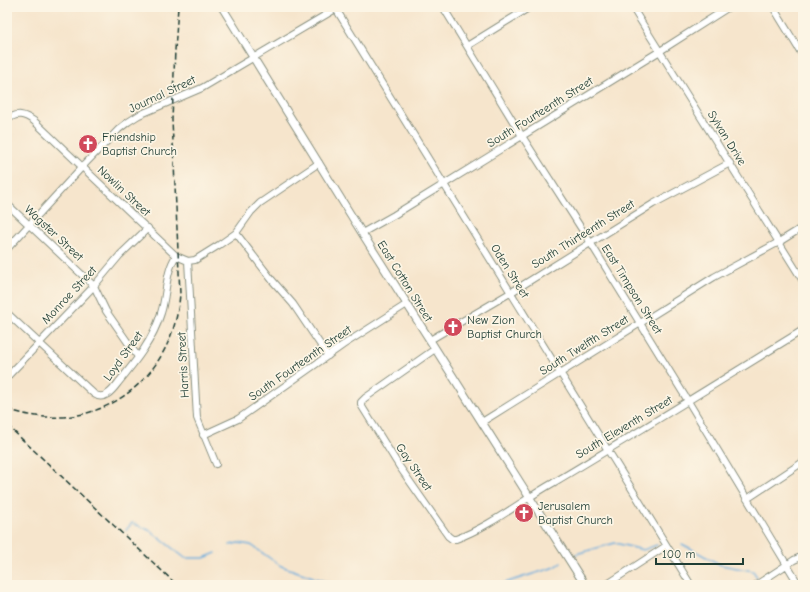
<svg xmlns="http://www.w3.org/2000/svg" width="810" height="592" font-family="'Comic Neue',sans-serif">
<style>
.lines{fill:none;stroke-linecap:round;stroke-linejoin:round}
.stream{stroke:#68adde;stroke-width:1.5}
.minor-casing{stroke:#8a9180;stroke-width:8}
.major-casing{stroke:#8a9180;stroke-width:9}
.minor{stroke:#fff;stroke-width:6}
.major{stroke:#fff;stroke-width:7}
.rail{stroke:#1f3d34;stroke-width:1.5;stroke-dasharray:6 3;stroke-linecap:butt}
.labels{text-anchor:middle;stroke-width:3.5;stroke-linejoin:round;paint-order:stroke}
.street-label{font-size:12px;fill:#1f3d34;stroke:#fcf5e5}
.poi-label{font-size:12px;fill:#1f3d34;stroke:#fcf5e5;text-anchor:start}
</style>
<rect width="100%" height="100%" fill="#fcf5e5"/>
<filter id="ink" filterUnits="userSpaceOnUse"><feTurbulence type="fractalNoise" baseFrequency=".025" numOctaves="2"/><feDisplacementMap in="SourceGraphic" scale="8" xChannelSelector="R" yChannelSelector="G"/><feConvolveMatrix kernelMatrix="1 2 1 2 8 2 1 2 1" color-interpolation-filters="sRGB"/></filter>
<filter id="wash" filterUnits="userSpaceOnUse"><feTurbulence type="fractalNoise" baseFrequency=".012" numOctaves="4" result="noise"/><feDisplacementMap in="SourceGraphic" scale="16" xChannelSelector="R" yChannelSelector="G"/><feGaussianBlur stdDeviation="0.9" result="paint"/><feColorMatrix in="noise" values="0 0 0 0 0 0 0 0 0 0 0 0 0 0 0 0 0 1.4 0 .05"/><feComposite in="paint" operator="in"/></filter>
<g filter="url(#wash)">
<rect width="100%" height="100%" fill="#f6e5cc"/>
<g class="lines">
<path class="stream" d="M126 530 132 523 149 530 185 558H204L216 553
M682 544 721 565 753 571 757 577
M230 545 238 543 251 545 281 566 336 585
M576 554 615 543 643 550 657 545
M498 585 555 567 561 563"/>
</g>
</g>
<g filter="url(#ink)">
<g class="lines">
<defs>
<path id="minor" d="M443 7 522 136 590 242 688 401 799 585
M632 7 803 281
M773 7 803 56
M336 9 691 585
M467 46 530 7
M7 120C17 112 24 114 34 121L176 256 188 261 195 260 219 245 236 233 251 212 260 203 319 163
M7 204 94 286 106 311 138 357
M236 233 272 280 293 304 328 356
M362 233 394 215 660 51 729 7
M7 249 82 167 119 129 128 122 139 115 202 88 339 7
M188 261 197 418 216 464
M7 313 94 394C104 401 112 391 118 383 136 361 153 340 161 313 167 295 165 272 176 256
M430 340 510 293 653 204 730 163
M435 349 365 398 361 402V405L399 466 448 536 452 539H456C491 526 521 501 553 483 637 433 720 381 803 330
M7 377 94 286 120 255 148 228
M482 422 714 277 779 242 803 227
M203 435 238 419 343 345 407 304
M747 499 803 462
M606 585 666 546
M756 585 794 560 803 556"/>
<path id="major" d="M222 7 362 233 585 585"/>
</defs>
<use href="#minor" class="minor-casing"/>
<use href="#major" class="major-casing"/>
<use href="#minor" class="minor"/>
<use href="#major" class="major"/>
<path class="rail" d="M7 409C93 439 173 384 180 294L172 120 175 50 178 7
M7 425 177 585"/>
</g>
</g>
<defs>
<symbol id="church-disc" viewBox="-11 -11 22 22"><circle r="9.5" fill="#d1495b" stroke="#fcf5e5"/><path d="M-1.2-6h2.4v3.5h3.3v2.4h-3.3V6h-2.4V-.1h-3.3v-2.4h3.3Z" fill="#fff"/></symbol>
</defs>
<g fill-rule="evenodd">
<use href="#church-disc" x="77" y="133" width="22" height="22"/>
<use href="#church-disc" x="442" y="316" width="22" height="22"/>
<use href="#church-disc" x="513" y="502" width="22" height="22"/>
</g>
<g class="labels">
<g class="street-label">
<text transform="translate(162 94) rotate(-25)" y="4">Journal Street</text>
<text transform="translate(540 112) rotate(-32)" y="4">South Fourteenth Street</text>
<text transform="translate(727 138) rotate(58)" y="4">Sylvan Drive</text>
<text transform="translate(124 191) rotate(43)" y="4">Nowlin Street</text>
<text transform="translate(54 233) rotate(43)" y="4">Wagster Street</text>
<text transform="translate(583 234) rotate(-32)" y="4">South Thirteenth Street</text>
<text transform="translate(510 271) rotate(58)" y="4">Oden Street</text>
<text transform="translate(405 281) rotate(58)" y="4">East Cotton Street</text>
<text transform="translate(632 289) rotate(58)" y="4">East Timpson Street</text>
<text transform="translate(69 295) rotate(-47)" y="4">Monroe Street</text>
<text transform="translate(584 345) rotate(-32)" y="4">South Twelfth Street</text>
<text transform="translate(123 356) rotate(-54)" y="4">Loyd Street</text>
<text transform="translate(300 363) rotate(-35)" y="4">South Fourteenth Street</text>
<text transform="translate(183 365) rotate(-93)" y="4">Harris Street</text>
<text transform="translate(624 427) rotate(-31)" y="4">South Eleventh Street</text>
<text transform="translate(414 467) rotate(56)" y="4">Gay Street</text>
</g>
<g class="poi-label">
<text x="102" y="141">Friendship<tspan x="102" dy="14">Baptist Church</tspan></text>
<text x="467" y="324">New Zion<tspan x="467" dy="14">Baptist Church</tspan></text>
<text x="538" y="510">Jerusalem<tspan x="538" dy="14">Baptist Church</tspan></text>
</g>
</g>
<rect width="810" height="592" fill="none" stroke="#fcf5e5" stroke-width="24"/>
<path d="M656 558v6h87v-6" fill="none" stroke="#1f3d34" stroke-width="2"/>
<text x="662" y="558" font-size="12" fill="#1f3d34" stroke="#fcf5e5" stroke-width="3" paint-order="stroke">100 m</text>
</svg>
